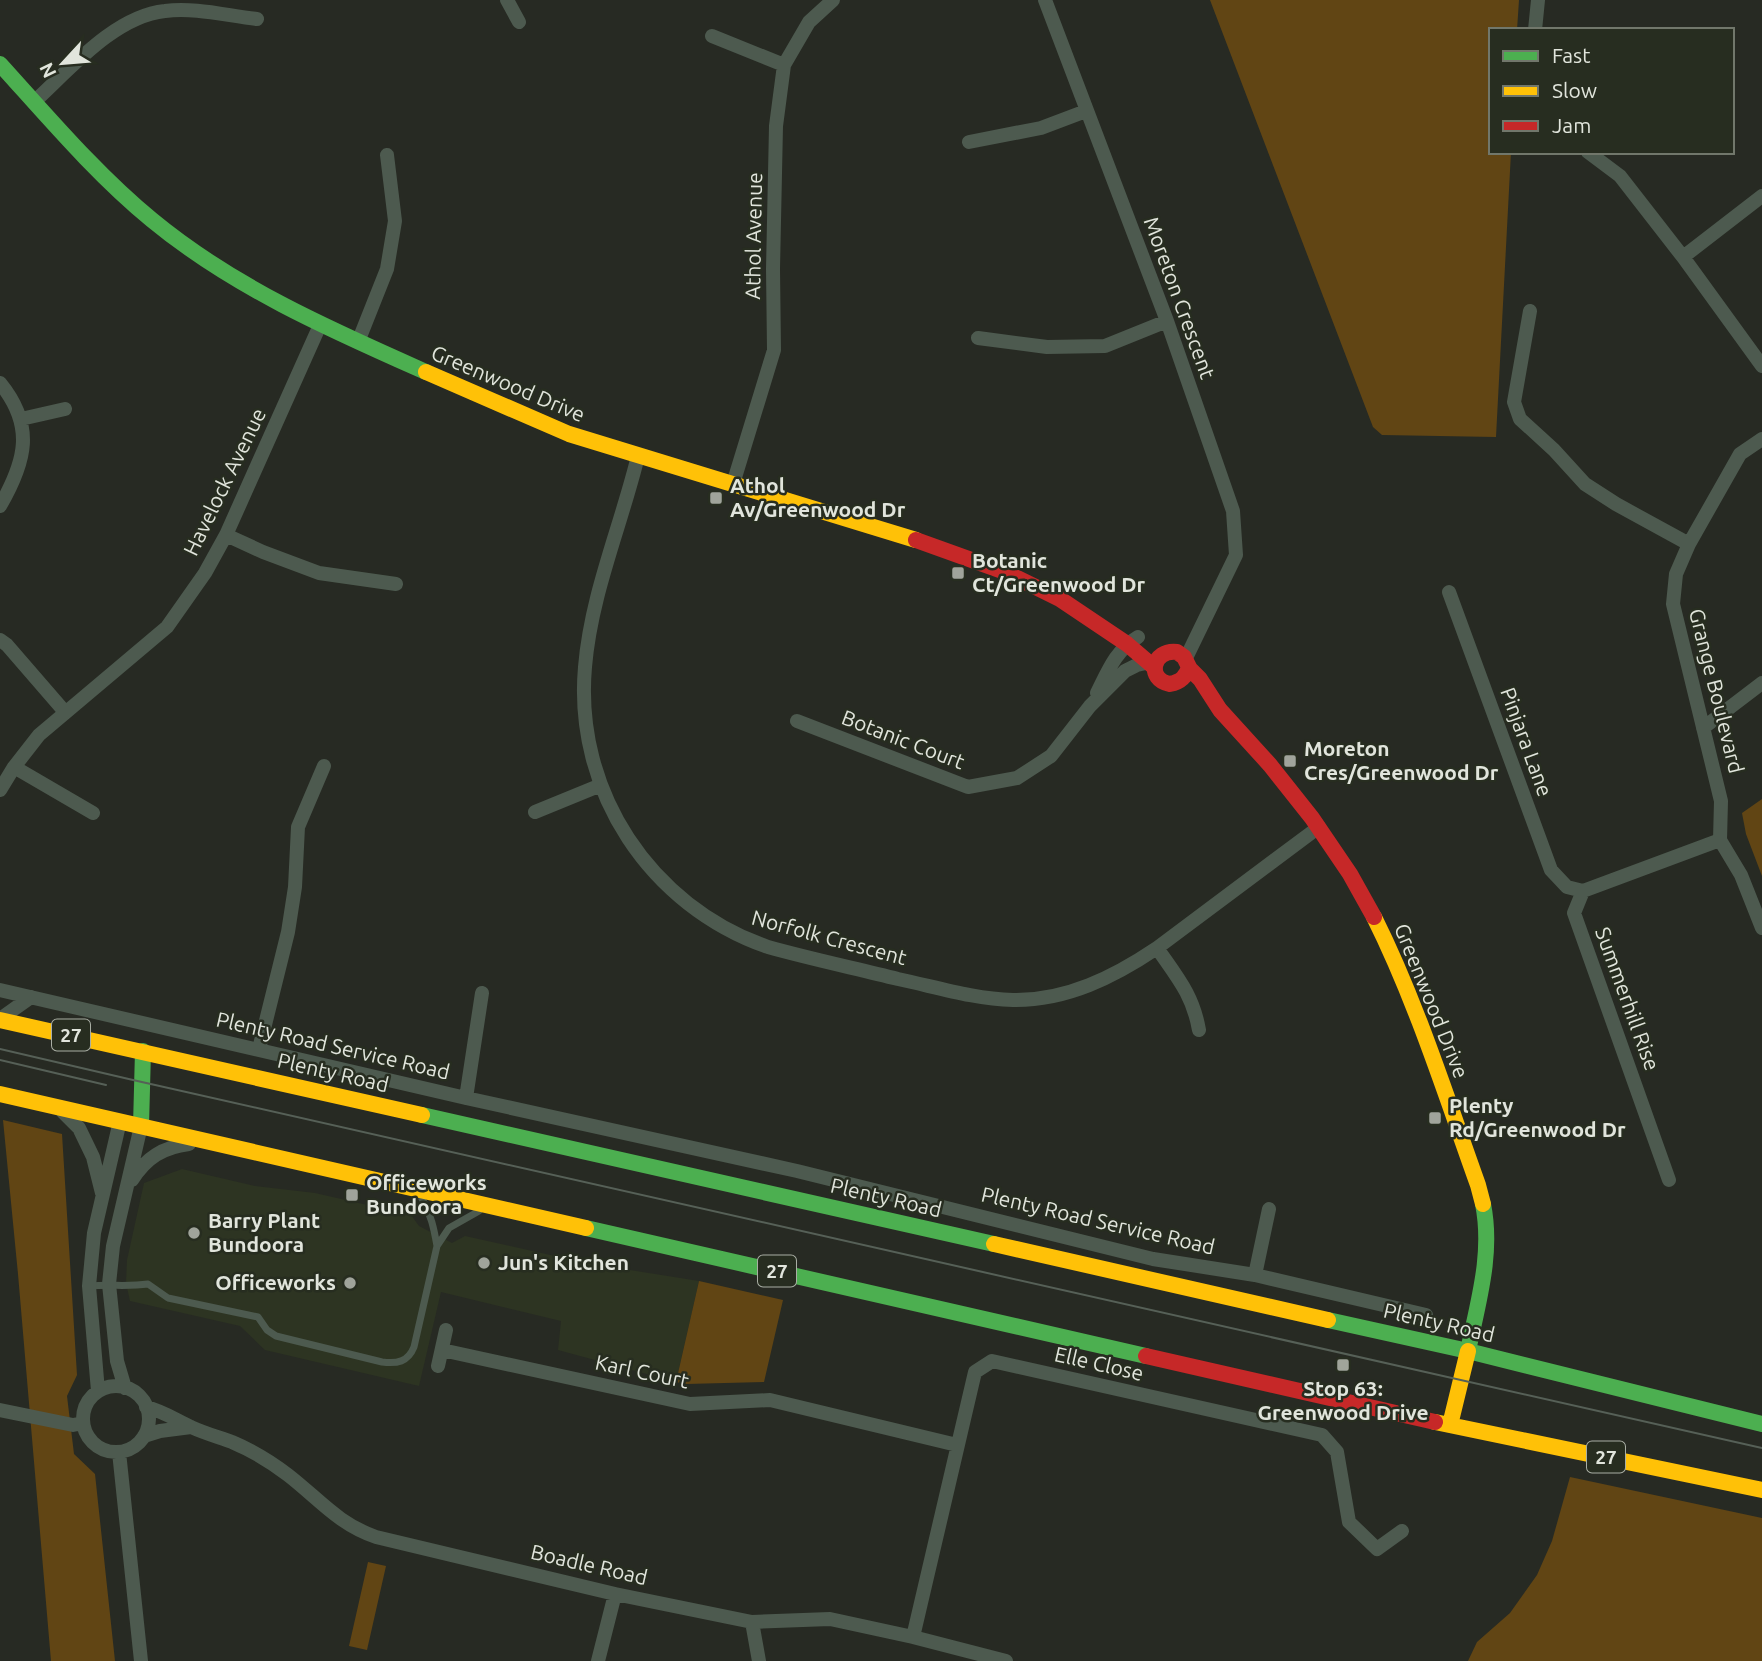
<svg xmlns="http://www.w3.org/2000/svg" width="1762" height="1661" font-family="Ubuntu,sans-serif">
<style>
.built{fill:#2d3422}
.green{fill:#614514}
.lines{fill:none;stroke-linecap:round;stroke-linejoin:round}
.lane{stroke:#4d5a4f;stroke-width:7}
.street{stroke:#4d5a4f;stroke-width:14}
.fast{stroke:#4caf50;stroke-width:16}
.slow{stroke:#ffc107;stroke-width:16}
.jam{stroke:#c62828;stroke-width:16}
.tram{stroke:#566057;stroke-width:2}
.poi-dot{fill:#a0a49b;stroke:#272d20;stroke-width:2.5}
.labels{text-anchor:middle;stroke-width:5;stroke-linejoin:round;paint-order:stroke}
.shield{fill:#272d20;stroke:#a9aea4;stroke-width:2}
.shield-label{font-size:19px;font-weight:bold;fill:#e1e5dc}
.street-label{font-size:21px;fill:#e1e5dc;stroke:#272d20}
.poi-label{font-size:21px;font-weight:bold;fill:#e1e5dc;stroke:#272d20;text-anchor:start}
</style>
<rect width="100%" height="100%" fill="#272a23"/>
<path class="built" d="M182 1169 255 1186 315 1193 411 1215 419 1226 452 1243 465 1236 586 1263 699 1281 676 1382 558 1350 561 1321 441 1292 419 1386 265 1350 240 1326 130 1301 126 1283 127 1260 144 1183Z"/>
<path class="green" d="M1210 0H1519L1517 30H1491V152H1511L1496 437 1382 435 1373 427Z
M1762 799V876L1746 834 1742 813Z
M3 1120 62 1134 77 1375 67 1396 74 1454 95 1474 115 1661H51L18 1274Z
M699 1281 783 1300 764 1382 686 1384 676 1382Z
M1570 1477 1762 1518V1661H1468L1477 1642 1510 1613 1537 1575 1552 1541Z
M368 1562 386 1566 367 1650 349 1646Z"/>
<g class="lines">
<path class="lane" d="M422 1199C431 1214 434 1229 437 1246L449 1228 479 1211
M90 1286C110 1284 127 1287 148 1284L168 1298 258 1317 267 1330 276 1336 382 1362C397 1364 408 1362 414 1347L437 1246"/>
<path class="street" d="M507 0 519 22
M1045 0 1167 321 1233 511 1236 555 1186 658
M1535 30 1538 0
M712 36 784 65
M34 102C70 69 115 16 165 11 195 7 228 16 257 19
M969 142 1041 128 1086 111
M1588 152 1620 176 1683 257 1762 366
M1683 257 1762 196
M1530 311 1514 402 1520 419 1554 450 1585 484 1616 504 1689 544
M978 338 1047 347 1105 346 1167 321
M358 342 387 269 395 221 387 155
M0 383C35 426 26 461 0 506
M21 419 65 409
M1762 439 1740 454 1689 544 1676 574 1673 604 1721 801 1720 840 1741 875 1762 928
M638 456C621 526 591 594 585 667 574 791 650 906 768 947 811 959 854 968 898 979 936 987 974 999 1013 1000 1066 1001 1114 977 1157 948L1319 827
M733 484 774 350 773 269 776 126 784 65 809 22 833 0
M226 535 263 552 319 573 396 584
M1449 592 1551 870 1567 887 1583 891
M0 640 7 645 65 712
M1097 693C1108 671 1116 650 1138 637
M797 721 968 787 1017 778 1051 756 1090 706 1125 671 1137 665 1150 662
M1703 728 1762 683
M14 767 93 813
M0 790 14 767 39 735 167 627 205 573 226 535 320 325
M535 812 601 785
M1157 948C1177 977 1193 995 1199 1030
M0 990 466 1098 797 1171 1153 1259 1255 1275 1426 1315
M0 1019 31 997
M259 1049 288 932 295 887 298 827 324 766
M466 1098 482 993
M63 1112 79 1128 93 1157 102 1193
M132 1180C146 1158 163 1147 189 1144
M1669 1180 1574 913 1583 891 1720 840
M1255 1275 1269 1209
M442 1350 690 1404 770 1400 957 1445
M438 1366 446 1330
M83 1419a33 33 0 1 1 66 0a33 33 0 1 1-66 0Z
M125 1388 117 1361 109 1284 113 1246 141 1126
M98 1391 89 1286 94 1233 120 1121
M146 1407C163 1411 176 1420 191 1427 204 1433 218 1437 232 1442 251 1450 271 1462 288 1475 319 1499 338 1524 376 1537L615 1594 752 1622 830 1619 913 1637 1006 1661
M0 1410 73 1425 83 1423
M144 1436 160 1431 191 1427
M119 1452 141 1661
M752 1622 759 1661
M913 1637 975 1372 992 1361 1322 1435 1337 1452 1349 1522 1377 1549 1402 1531
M598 1661 615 1594"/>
<path class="fast" d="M0 64C48 117 97 175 152 220 233 287 331 330 426 372
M422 1115 994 1244
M141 1126 143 1051
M586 1228 1146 1356
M1328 1320 1468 1351 1762 1424
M1468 1351C1478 1302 1493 1254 1483 1204"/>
<path class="slow" d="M426 372 569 434 916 540
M1374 917C1416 1001 1446 1096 1478 1185L1483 1204
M0 1020 422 1115
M0 1094 586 1228
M994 1244 1328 1320
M1435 1422 1762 1490
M1450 1425 1468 1351"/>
<path class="jam" d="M916 540 1005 572 1060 599 1127 644 1155 668
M1189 667C1186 677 1181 682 1170 684 1146 680 1152 649 1177 652L1184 657 1190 669 1200 679 1220 710 1270 765 1312 818 1350 874 1374 917
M1146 1356 1435 1422"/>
<path class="tram" d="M0 1049 133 1080 1762 1448
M0 1060 106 1085"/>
</g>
<g class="poi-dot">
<rect x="709" y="491" width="14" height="14" rx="3.5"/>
<rect x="951" y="566" width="14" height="14" rx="3.5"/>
<rect x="1283" y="754" width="14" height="14" rx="3.5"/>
<rect x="1428" y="1111" width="14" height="14" rx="3.5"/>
<rect x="345" y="1188" width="14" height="14" rx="3.5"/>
<circle cx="194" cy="1233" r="7"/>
<circle cx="484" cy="1263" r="7"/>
<circle cx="350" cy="1283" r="7"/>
<rect x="1336" y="1358" width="14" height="14" rx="3.5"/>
</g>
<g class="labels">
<g class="shield">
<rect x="52" y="1019.5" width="38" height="31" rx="5"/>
<rect x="758" y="1255.5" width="38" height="31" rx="5"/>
<rect x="1587" y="1441.5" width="38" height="31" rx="5"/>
</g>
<g class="shield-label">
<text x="71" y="1042">27</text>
<text x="777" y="1278">27</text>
<text x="1606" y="1464">27</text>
</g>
<g class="street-label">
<text transform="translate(754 236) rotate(-89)" y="7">Athol Avenue</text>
<text transform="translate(1179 298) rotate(70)" y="7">Moreton Crescent</text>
<text transform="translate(508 384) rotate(23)" y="7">Greenwood Drive</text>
<text transform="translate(225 482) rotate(-64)" y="7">Havelock Avenue</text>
<text transform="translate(1716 691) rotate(76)" y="7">Grange Boulevard</text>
<text transform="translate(903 740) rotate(21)" y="7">Botanic Court</text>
<text transform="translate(1526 742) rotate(70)" y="7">Pinjara Lane</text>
<text transform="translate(829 938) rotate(15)" y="7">Norfolk Crescent</text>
<text transform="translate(1627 999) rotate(70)" y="7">Summerhill Rise</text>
<text transform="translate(1431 1001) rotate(68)" y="7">Greenwood Drive</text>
<text transform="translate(333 1046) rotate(13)" y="7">Plenty Road Service Road</text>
<text transform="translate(333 1073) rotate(13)" y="7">Plenty Road</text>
<text transform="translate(886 1198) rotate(13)" y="7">Plenty Road</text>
<text transform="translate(1098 1221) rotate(13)" y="7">Plenty Road Service Road</text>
<text transform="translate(1439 1323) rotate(13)" y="7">Plenty Road</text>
<text transform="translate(1099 1364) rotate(13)" y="7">Elle Close</text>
<text transform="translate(642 1372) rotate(12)" y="7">Karl Court</text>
<text transform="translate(589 1565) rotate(13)" y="7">Boadle Road</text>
</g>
<g class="poi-label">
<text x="730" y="493">Athol<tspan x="730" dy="24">Av/Greenwood Dr</tspan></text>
<text x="972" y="568">Botanic<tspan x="972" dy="24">Ct/Greenwood Dr</tspan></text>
<text x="1304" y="756">Moreton<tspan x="1304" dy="24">Cres/Greenwood Dr</tspan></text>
<text x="1449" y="1113">Plenty<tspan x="1449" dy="24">Rd/Greenwood Dr</tspan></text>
<text x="366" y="1190">Officeworks<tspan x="366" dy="24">Bundoora</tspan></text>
<text x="208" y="1228">Barry Plant<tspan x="208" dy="24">Bundoora</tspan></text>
<text x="498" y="1270">Jun's Kitchen</text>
<text x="336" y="1290" text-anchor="end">Officeworks</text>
<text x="1343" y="1396" text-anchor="middle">Stop 63:<tspan x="1343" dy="24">Greenwood Drive</tspan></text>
</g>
</g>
<rect x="1489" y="28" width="245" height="126" fill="#272d20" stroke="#71776b" stroke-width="2"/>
<rect x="1503" y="51" width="35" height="10" fill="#4caf50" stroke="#71776b" stroke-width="2"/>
<text x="1552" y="63" font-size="21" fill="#e1e5dc">Fast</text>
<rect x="1503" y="86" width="35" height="10" fill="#ffc107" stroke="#71776b" stroke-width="2"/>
<text x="1552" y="98" font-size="21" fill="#e1e5dc">Slow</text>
<rect x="1503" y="121" width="35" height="10" fill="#c62828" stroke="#71776b" stroke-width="2"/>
<text x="1552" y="133" font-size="21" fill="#e1e5dc">Jam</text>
<g transform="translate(63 63) rotate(244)" stroke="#272d20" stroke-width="5" paint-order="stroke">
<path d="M0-5L12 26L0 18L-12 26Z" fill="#e1e5dc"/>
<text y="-10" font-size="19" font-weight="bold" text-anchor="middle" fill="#e1e5dc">N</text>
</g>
</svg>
